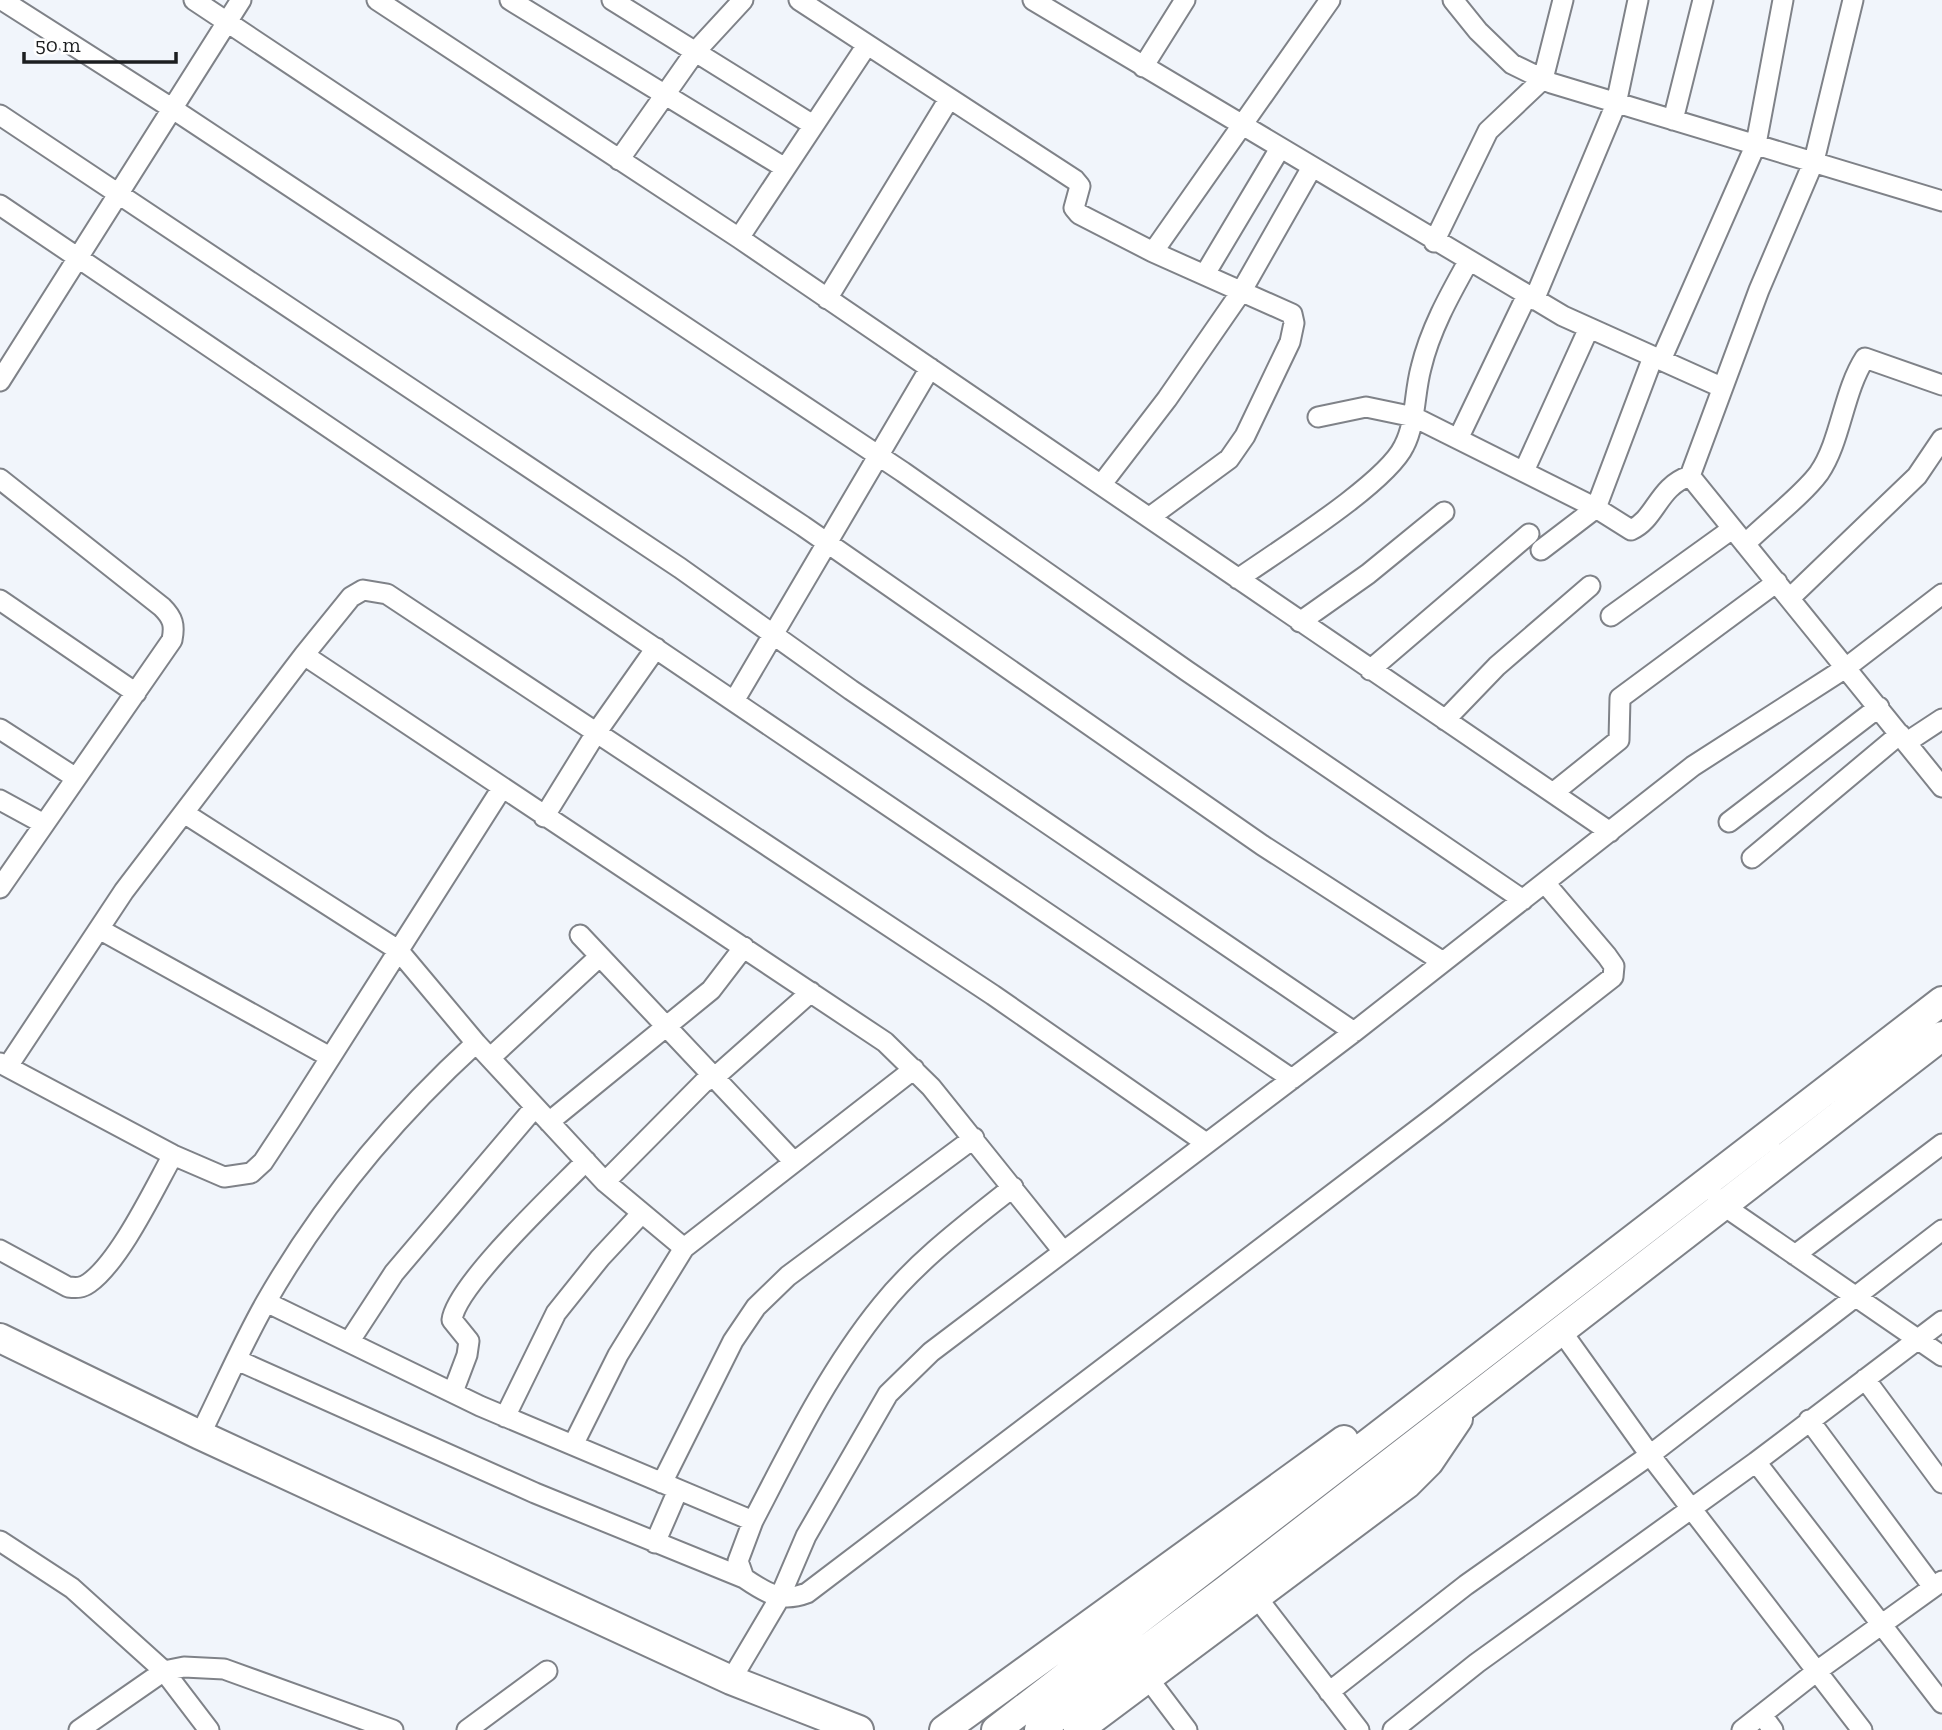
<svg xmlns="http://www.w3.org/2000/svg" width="1942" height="1730" font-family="'Zilla Slab',serif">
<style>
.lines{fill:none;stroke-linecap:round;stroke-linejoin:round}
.street-casing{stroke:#7f8288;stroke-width:23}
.secondary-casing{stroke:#7f8288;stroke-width:32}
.street{stroke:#fff;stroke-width:19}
.secondary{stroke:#fff;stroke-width:28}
</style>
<rect width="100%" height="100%" fill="#f1f5fb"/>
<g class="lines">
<defs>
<path id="street" d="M2 0 173 109 803 526 1262 845 1443 962
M194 0 903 472 1187 671 1523 900
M377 0 739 238 1610 832
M510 0 785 168
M612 0 813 125
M799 0 1075 180 1080 186 1074 208 1079 214 1153 252 1330 0
M1033 0 1563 316 1721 387
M1453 0 1478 31 1512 64 1551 83 1942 201
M1853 0 1814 161 1759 290 1690 476 1942 787
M1143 67 1185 0
M0 115 680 568 851 690 1354 1032
M1673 120 1703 0
M619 160 695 52 743 0
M0 205 1292 1079
M739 238 867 45
M1434 242 1488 131 1543 79 1563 0
M1205 274 1279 150
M827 299 949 99
M1534 300 1616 104 1638 0
M1661 360 1756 144 1783 0
M0 381 241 0
M1318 417 1366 407 1414 417 1596 508 1631 530C1656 519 1658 486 1690 476
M1458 439 1527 295
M1524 471 1589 328
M0 479 162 607C173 618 175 625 172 640L0 888
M1101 485 1167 399 1241 292 1311 169
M1150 517 1229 459 1245 436 1290 342 1294 323 1292 314 1153 252
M1745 544C1766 523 1803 495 1819 473 1841 441 1843 392 1865 358L1942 385
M1541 550 1596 508 1653 357
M1238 579C1276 552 1386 484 1404 446 1416 423 1414 394 1421 368 1430 330 1449 296 1468 262
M1790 598 1917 476 1942 439
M0 600 136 693
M1611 616 1732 529
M1300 622 1368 574 1444 512
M304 655 885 1042 931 1087 1062 1250
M1370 670 1529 534
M734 701 930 368
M1445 720 1497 666 1590 586
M0 729 76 778
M1907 742 1942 719
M1553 793 1619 740 1620 698 1777 582
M0 800 44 824
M184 813 398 950 476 1043C395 1117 321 1206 266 1302 242 1344 222 1391 200 1435
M544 817 596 733 656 648
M1729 822 1879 707
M1752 858 1900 734
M99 929 330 1057
M580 935 794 1162
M476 1043 605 1182 684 1248 618 1355 573 1445
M490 1058 599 957
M0 1063 173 1155 224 1177 251 1173 263 1162 290 1121 502 788
M8 1066 124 891 304 655 351 597 363 590 387 594 993 995 1206 1143
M549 1122 711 990 744 947
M605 1182 704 1082 715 1077 811 992
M1717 1198 1724 1206 1942 1356
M684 1248 914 1069
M0 1250 68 1287C77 1288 82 1288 89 1283 120 1261 154 1189 173 1155
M1795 1255 1942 1144
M266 1302 480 1406 753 1521 738 1561 744 1578C766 1593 781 1603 807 1593L1438 1114 1613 977 1614 966 1607 956 1545 883
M1562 1332 1650 1455 1862 1730
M349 1342 394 1273 535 1107
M237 1360 535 1493 744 1578
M1865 1379 1942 1483
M453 1392 467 1355 469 1341 452 1320C456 1285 558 1190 586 1161
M505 1417 556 1313 600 1258 642 1213
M1809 1420 1933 1587
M1756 1462 1942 1703
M662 1483 733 1341 756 1307 788 1276 974 1138
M753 1521C791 1448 829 1370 882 1305 918 1260 968 1223 1013 1187
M0 1541 72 1588 164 1671 209 1730
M655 1543 678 1490
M1255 1595 1359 1730
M1147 1677 1187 1730
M731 1680 779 1599 806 1536 888 1394 931 1352 1354 1032 1693 766 1847 667 1942 594
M1329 1692 1466 1585 1650 1455 1942 1230
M1762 1715 1773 1730
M79 1730 164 1671 184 1667 224 1669 393 1730
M467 1730 547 1671
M1393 1730 1477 1663 1756 1462 1942 1321
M1742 1730 1817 1671 1942 1581"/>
<path id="secondary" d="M0 1338 200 1435 731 1680 859 1730
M944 1730 1344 1440
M996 1730 1942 1001
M1039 1730 1227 1589 1942 1036
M1078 1730 1407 1484 1429 1462 1458 1419"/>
</defs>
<use href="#street" class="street-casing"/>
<use href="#secondary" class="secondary-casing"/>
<use href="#street" class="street"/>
<use href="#secondary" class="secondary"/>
</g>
<path d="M24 52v10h152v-10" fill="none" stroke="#1c1e20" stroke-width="3.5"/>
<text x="35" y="52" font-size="21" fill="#1c1e20" stroke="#ffffff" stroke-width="5" paint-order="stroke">50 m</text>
</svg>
